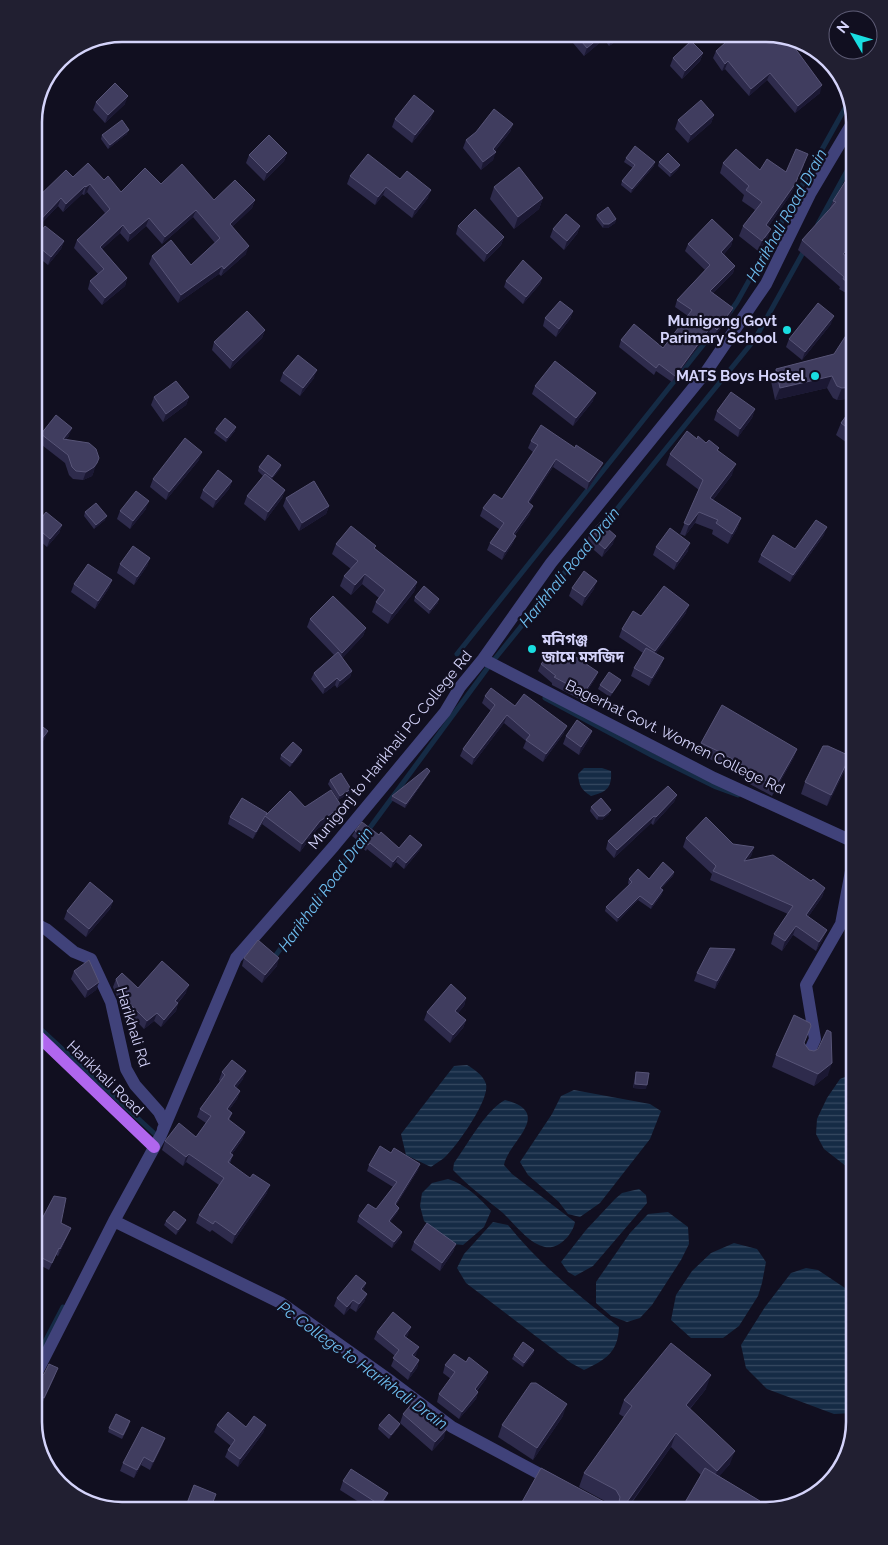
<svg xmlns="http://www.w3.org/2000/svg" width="888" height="1545" font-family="Raleway,'Noto Sans Bengali',sans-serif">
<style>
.water{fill:url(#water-rules)}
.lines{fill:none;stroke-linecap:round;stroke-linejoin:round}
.stream{stroke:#152b45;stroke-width:5}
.minor{stroke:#40427a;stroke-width:12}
.major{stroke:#b066ee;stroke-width:12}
.wall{fill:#2e2b4c}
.shaded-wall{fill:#1b1833}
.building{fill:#403d5f;stroke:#575477}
.poi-dot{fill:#19dde0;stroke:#110f20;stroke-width:2}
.labels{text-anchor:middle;stroke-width:4.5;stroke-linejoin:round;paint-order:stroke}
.poi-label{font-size:15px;font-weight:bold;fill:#d4d3fa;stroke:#110f20;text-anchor:end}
.street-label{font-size:15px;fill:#d4d3fa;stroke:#110f20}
.water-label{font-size:16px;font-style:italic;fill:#6dbdef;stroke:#110f20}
.rim{fill:none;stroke:#d4d3fa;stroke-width:2.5}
</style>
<defs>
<pattern id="water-rules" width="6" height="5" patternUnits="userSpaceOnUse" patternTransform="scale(1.25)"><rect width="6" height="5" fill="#152b45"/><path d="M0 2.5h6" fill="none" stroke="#364961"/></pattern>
</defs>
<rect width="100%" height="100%" fill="#110f20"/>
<path class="water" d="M584 768H602L611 771C612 788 607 792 591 796 581 790 579 785 578 774Z
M467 1065C474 1069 483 1075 486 1084 490 1100 456 1147 444 1158 440 1161 435 1164 431 1167L406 1155 401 1134 454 1066Z
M854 1073V1170H851L824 1149 816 1134 817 1119 827 1098 840 1079Z
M574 1090 650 1104 661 1111 650 1139 600 1203 580 1217 568 1214 559 1202 528 1175 520 1162 552 1114 561 1096Z
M505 1100C555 1113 508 1142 504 1165L512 1174 575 1222C573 1234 559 1250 545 1247 528 1243 516 1225 503 1213 486 1199 468 1186 453 1170L454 1163C468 1144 485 1111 505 1100Z
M448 1179C465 1184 480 1198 491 1211L484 1227 463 1245 453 1244 424 1221 420 1206 422 1193 432 1183Z
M639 1189 646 1195 647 1203 593 1266 575 1276 568 1272 561 1262 586 1230 615 1199 622 1193Z
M668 1212 688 1227 689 1244 681 1260 652 1305 640 1318 627 1322 611 1316 596 1303V1282L630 1233 648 1214Z
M493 1222 508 1225C539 1264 579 1296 619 1327 618 1353 605 1360 584 1370L571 1363 466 1283 457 1268 464 1254Z
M734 1243 757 1249 766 1262 762 1283 758 1296 739 1326 723 1338H691L671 1320 676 1295 692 1271 711 1253Z
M806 1268 818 1270 854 1294V1413L834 1414 767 1389 746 1368 741 1345 765 1307 791 1273Z"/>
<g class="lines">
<path class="stream" d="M818 224 854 158
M730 312 737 302 849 101
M600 530 755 339 805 249
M457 654 715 330
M545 698 653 756 716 787 738 795
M366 833 489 666 591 540
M273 959 361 839
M34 1023 156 1135
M34 1363 63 1307"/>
<path class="minor" d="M483 659 714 778 854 842
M34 923 46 929 74 952 91 959 111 1002 126 1069 135 1085 159 1112 165 1124 163 1129
M808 1055 815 1039 806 985 841 924 854 855
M114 1221 281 1303 392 1382 452 1427 553 1481
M34 1378 114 1221 161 1135 236 958 334 846 445 712 460 687 483 659 551 563 706 372 766 284 810 194 854 120"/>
<path class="major" d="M34 1032 154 1147"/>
</g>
<path class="wall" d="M509 34H526L525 36 515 43Z
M577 34H624V36L609 46 604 39 584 56 573 43 576 35Z
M716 51 820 93 795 113 767 80 749 96 725 69 722 71 713 58Z
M703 53 700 61 682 79 670 66 673 58Z
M96 102 125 104 105 123 93 110Z
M714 115 711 123 688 143 675 129 678 120Z
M395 119H431L412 143 392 127Z
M513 124 510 132 495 151 493 160 481 170 463 148 466 140Z
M127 134 108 149 101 139 102 135Z
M287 153 284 161 264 181 246 163 249 155Z
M626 158 654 166 631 193 621 185 622 181 633 168 624 162Z
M659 162 680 165 678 169 670 177 658 166Z
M723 163 760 170 786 172 804 165 791 194 768 227 767 240 758 251 739 236 743 226 755 210 742 201 744 195 720 173Z
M350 176 400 179 428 198 412 218 383 195 375 205 347 184Z
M73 177 104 180 121 192 161 184 214 200H255L252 208 232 227 246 254 221 276 219 274 178 303 149 264 152 256 191 265 215 243 193 217 162 244 146 226 128 242 120 233 102 249 127 278 125 286 102 305 88 289 90 281 98 274 74 248 77 240 105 213 87 192 84 195 82 194 63 212 58 206 34 231Z
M848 177 850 252 846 256 854 261V295L853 297 839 289 840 287 798 250 802 240 829 210 833 201Z
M494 187 543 198 539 209 514 229 490 199Z
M597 215 616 219 615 223 608 228H603L596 219Z
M458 226 504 237 501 245 484 262 456 234Z
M580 226 577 234 564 250 550 237 553 229Z
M733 239 731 246 724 254 735 266 733 273 713 293 733 308 731 315 715 336 709 332 672 382 656 371 654 375 619 347 621 340 663 348 688 316 675 307 677 300 705 270 685 251 688 244Z
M34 240 64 241 61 249 48 265 34 254Z
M542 278 540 284 523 304 504 287 506 281Z
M573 311 570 319 556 337 543 326 545 318Z
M831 324 802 360 786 347 789 339Z
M265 330 262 338 230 369 212 350 214 342Z
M834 354 854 398 837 400 833 398 827 388 775 400 771 381 776 369Z
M283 373 314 378 300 396 280 381Z
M535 386 593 401 573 426 532 394Z
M154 397H189L186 405 163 422 151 405Z
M854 405V440L850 445 836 435 841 423Z
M755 409 752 418 738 437 714 420 717 411Z
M216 429 235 431 226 442 214 433Z
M41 434 69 436 66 439 94 471 92 476 83 480 73 479 69 475 65 463 38 442Z
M697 439 706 443 718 450 732 475 713 500 741 518 737 529 728 544 712 534 713 530 695 523 685 536 680 534 699 490 666 465 670 454Z
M531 441 600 471 587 490 553 467 529 503 530 514 515 535 513 543 502 560 487 550 490 543 499 529 480 516 483 508 502 499 533 452 528 448Z
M199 460 166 500 150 487 153 479Z
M281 465 280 469 272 479 285 490 282 498 265 521 244 504 247 496 263 476 258 471 259 467Z
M232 481 229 489 213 508 200 498 203 490Z
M286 498 329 506 326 514 299 531 283 506Z
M854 503V524L846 517 849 509Z
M146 509 130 529 117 519 120 511Z
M85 512 105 520 94 529 84 516Z
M62 525 59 533 47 547 34 536V529L35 526Z
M589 535 613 544 602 557 586 543Z
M824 535 790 582 758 562 761 555 795 549Z
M336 544 375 549 417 582 414 592 388 624 372 612 376 602 379 598 362 584 351 595 340 586 344 576 351 569 332 554Z
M656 547 688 551 674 570 653 555Z
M150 558 147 566 134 585 117 573 120 564Z
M112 580 109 588 95 609 71 592 74 584Z
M572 588 594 589 582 606 569 596Z
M415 597 438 603 429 614 414 601Z
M686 613 656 653 661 666 649 686 631 676 634 668 643 653 619 637 622 629 641 616Z
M310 619 366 628 363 636 342 658 352 671 350 677 337 688 335 685 323 694 311 679 314 673 334 655 307 627Z
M564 663 598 672 595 679 581 700 552 685V683L538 671 541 664Z
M621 680 619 684 610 697 598 689 600 685Z
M485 696 515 706 564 733 543 762 523 748 526 741 504 723 472 765 460 756 463 749 491 711 482 703Z
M592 731 589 739 579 755 563 744 566 736Z
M701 743 797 749 793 759 772 796 748 783V781L718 763 697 753Z
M302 750 301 754 290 767 280 759 281 755Z
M850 756 846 768 827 806 801 794 805 782Z
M430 771 428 775 405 808 391 800 392 796Z
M330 780 351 789 350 793 338 800 328 784Z
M677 795 674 802 653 825 651 823 614 858 606 849 608 841Z
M305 807H342L339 814 317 829 300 852 262 824 253 839 228 824 230 817 267 813Z
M591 807 609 814 602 820H597L590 811Z
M355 831 379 835 399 848 422 845 419 851 404 869 396 862 391 868 367 849 366 851 356 843 357 840 352 836Z
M686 838 754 847 751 856 748 860 811 881 825 888 822 897 808 917 823 939 816 951 793 935 782 951 771 944 774 934 788 914 710 880 712 874 683 847Z
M674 872 673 876 661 889 662 894 651 909 638 900 617 922 605 911 606 907 629 885 628 883 629 879H649Z
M113 901 110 909 86 937 64 919 67 911Z
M735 949 732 957 715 989 694 981 697 973Z
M244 958 277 966 262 983 242 966Z
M74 971 99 982 96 990 85 998 71 979Z
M116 979 138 988 186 993 178 1003 176 1011 161 1027 154 1021 144 1029 120 1004 113 987Z
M466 998 464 1006 458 1013 466 1020 463 1028 450 1043 424 1020 427 1012Z
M804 1044 828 1075 814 1086 772 1067 776 1055Z
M222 1072 243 1079 236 1088 240 1091 237 1099 229 1110 232 1113 229 1121 245 1132 242 1140 232 1154 233 1155 230 1163 267 1193 232 1244 212 1230 210 1232 196 1223 199 1215 219 1185 186 1162 183 1166 162 1150 165 1141 196 1137 206 1123 197 1117 200 1109 220 1081 219 1080Z
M636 1072 646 1089 633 1088 635 1076Z
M369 1165 418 1170 396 1205 399 1208 397 1213 390 1222 402 1232 400 1238 392 1248 357 1222 359 1216 376 1209 393 1187 367 1171Z
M186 1220 184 1224 176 1235 164 1225 166 1221Z
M61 1223 71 1228 68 1235 58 1256 56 1255 49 1270 34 1262V1234Z
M414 1242 456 1244 453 1252 440 1271 411 1250Z
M366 1283 363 1291 367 1294 364 1302 356 1312 350 1308 344 1315 334 1306 337 1298Z
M377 1332 408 1335 406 1337 416 1355 414 1357 419 1360 417 1368 408 1380 391 1366 395 1356 374 1339Z
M534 1350 533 1354 523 1367 512 1359 514 1355Z
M466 1362 488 1372 486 1379 477 1391 478 1392 476 1399 459 1419 437 1402 439 1394 451 1379 443 1373 445 1365Z
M55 1376 41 1406 34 1403V1386Z
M706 1389 690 1409 730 1464 719 1476 760 1501 756 1511H680L701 1475 671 1447 626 1511 612 1505 579 1487 584 1473 624 1417 619 1414 624 1400Z
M403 1414 444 1438 432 1451 400 1423Z
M563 1416 533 1460 498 1437 502 1425Z
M400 1424 398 1428 389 1439 378 1429 379 1425Z
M129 1425 122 1439 108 1432 109 1428Z
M217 1425 246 1427 266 1425 263 1433 238 1467 225 1457 228 1450 231 1446 214 1432Z
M165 1438 162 1446 150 1470 141 1465 134 1478 120 1471 123 1463Z
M343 1481 385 1501 379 1511H373L340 1490Z"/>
<path class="shaded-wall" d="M519 34H526L525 36 515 43 518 35Z
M604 34H606L604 39 584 56 587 48Z
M618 34H624V36L609 46 612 38Z
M703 53 700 61 682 79 685 71Z
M728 61 725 69 722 71 725 64Z
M770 73 767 80 749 96 751 89Z
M822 85 820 93 795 113 798 106Z
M128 96 125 104 105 123 108 115Z
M434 111 431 119 412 143 415 135Z
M714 115 711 123 688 143 691 135Z
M513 124 510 132 492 155 496 152 493 160 481 170 483 162Z
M129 130 127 134 108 149 110 145Z
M287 153 284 161 264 181 267 173Z
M808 154 791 194 762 236 766 225Z
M655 162 654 166 631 193 632 189Z
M680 165 678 169 670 177 671 173Z
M90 184 87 192 84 195 86 187Z
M85 186 82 194 63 212 66 204Z
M386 187 383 195 375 205 378 197Z
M431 190 428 198 412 218 415 210Z
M61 198 58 206 34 231V227Z
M543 198 539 209 514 229 518 217Z
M255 200 252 208 227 232 230 224Z
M196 210 193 217 162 244 165 237Z
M149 218 146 226 128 242 130 234Z
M616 219 615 223 608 228H603L604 224Z
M123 225 120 233 97 254 100 247Z
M580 226 577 234 564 250 567 241Z
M854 226V230L844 246 848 236Z
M771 229 767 240 758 251 762 241Z
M504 237 501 245 484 262 487 254Z
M733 239 731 246 719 259 721 252Z
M64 241 61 249 48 265 51 257Z
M854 242 850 252 839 264 843 254Z
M249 246 246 254 221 276 224 269Z
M222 266 219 274 178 303 181 295Z
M735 266 733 273 708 298 710 291Z
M127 278 125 286 102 305 105 298Z
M542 278 540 284 523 304 526 297Z
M733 308 731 315 715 336 717 330Z
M573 311 570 319 556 337 559 329Z
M834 316 831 324 802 360 805 352Z
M712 325 709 332 672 382 675 376Z
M265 330 262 338 230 369 233 361Z
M317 370 314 378 300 396 303 388Z
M832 376 827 388 775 400 780 388Z
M40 387 37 395 34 398V394Z
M854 387V398L837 400 842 388Z
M596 393 593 401 573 426 576 418Z
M189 397 186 405 163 422 166 414Z
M755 409 752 418 738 437 740 429Z
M236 427 235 431 226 442 227 438Z
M72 428 69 436 60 447 63 439Z
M854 434V440L850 445Z
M202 452 199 460 166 500 169 492Z
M556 459 553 467 525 510 528 502Z
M97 463 94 471 92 476 83 480 86 472Z
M603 463 600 471 587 490 589 482Z
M736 464 732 475 706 509 710 498Z
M281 465 280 469 270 481 272 477Z
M232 481 229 489 213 508 216 500Z
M285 490 282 498 265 521 268 512Z
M149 501 146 509 130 529 133 521Z
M329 506 326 514 299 531 302 523Z
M533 506 530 514 510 541 513 534Z
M699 512 695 523 685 536 689 525Z
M107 516 105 520 94 529 96 525Z
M741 518 737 529 728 544 732 534Z
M62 525 59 533 47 547 50 539Z
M827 527 824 535 790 582 793 575Z
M516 536 513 543 502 560 505 552Z
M616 536 613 544 602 557 605 549Z
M690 543 688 551 674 570 677 562Z
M150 558 147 566 134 585 137 577Z
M365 574 362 584 351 595 355 585Z
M112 580 109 588 95 609 98 601Z
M597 581 594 589 582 606 585 597Z
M417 582 414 592 388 624 392 614Z
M439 599 438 603 429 614 430 610Z
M689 605 686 613 652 659 655 651Z
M366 628 363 636 340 661 342 653Z
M664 658 661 666 649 686 652 678Z
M352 671 350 677 337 688 340 681Z
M598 672 595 679 581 700 584 693Z
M337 678 335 685 323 694 325 688Z
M621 680 619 684 610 697 612 693Z
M507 715 504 723 472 765 474 758Z
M567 726 564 733 543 762 546 754Z
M48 731 45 739 34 753V749Z
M592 731 589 739 579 755 581 747Z
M797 749 793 759 772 796 776 786Z
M302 750 301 754 290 767 292 763Z
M850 756 846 768 827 806 831 795Z
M430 771 428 775 405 808 406 804Z
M351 789 350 793 338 800 340 796Z
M677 795 674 802 653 825 656 817Z
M342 807 339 814 317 829 300 852 302 844 320 821Z
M611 810 609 814 602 820H597L599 816Z
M265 816 262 824 253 839 256 832Z
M654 816 651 823 614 858 617 850Z
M422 845 419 851 404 869 406 863Z
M754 847 751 856 741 870 744 861Z
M398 856 396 862 391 868 393 862Z
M674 872 673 876 658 892 660 888Z
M825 888 822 897 803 924 806 915Z
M663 890 662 894 651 909 652 905Z
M640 896 638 900 617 922 618 918Z
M113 901 110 909 86 937 89 929Z
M796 926 793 935 782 951 785 941Z
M827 930 823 939 816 951 819 942Z
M735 949 732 957 715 989 717 981Z
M279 958 277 966 262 983 265 975Z
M99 982 96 990 85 998 88 990Z
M189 985 186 993 173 1008 175 1001Z
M466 998 464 1006 453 1019 455 1011Z
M178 1003 176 1011 161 1027 164 1020Z
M157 1013 154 1021 144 1029 147 1021Z
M466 1020 463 1028 450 1043 453 1035Z
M832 1063 828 1075 814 1086 818 1074Z
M246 1071 243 1079 231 1095 234 1086Z
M635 1084 647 1085 646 1089 633 1088Z
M240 1091 237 1099 224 1117 227 1109Z
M245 1132 242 1140 227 1161 230 1153Z
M189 1154 186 1162 183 1166 186 1157Z
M420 1164 418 1170 392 1210 395 1204Z
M270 1185 267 1193 232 1244 235 1235Z
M399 1208 397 1213 387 1227 389 1221Z
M186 1220 184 1224 176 1235 178 1230Z
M71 1228 68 1235 58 1256 60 1249Z
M402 1232 400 1238 392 1248 394 1242Z
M456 1244 453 1252 440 1271 442 1263Z
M366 1283 363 1291 361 1289Z
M367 1294 364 1302 356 1312 359 1304Z
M353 1300 350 1308 344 1315 347 1307Z
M411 1327 408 1335 401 1343 404 1336Z
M419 1347 416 1355 409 1363 412 1355Z
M534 1350 533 1354 523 1367 524 1363Z
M419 1360 417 1368 408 1380 411 1372Z
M58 1368 55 1376 41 1406 44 1398Z
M488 1372 486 1379 472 1396 475 1389Z
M711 1375 706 1389 681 1419 686 1405Z
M478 1392 476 1399 459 1419 462 1412Z
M567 1404 563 1416 533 1460 537 1448Z
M400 1424 398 1428 389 1439 391 1435Z
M266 1425 263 1433 238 1467 240 1459Z
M446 1430 444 1438 432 1451 435 1442Z
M676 1433 671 1447 625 1511 622 1509Z
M165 1438 162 1446 150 1470 153 1462Z
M735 1451 730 1464 712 1485 717 1471Z
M144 1457 141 1465 134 1478 137 1470Z
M388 1493 385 1501 378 1511 380 1505Z
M760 1501 756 1511H753Z"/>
<path class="building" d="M577 34H604L587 48 576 35Z
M609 34H618L612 38Z
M735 34H771L773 35 775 37 777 36 789 40 822 85 798 106 770 73 751 89 728 61 725 64 716 51Z
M691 41 703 53 685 71 673 58Z
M115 83 128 96 108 115 96 102Z
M414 95 434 111 415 135 395 119Z
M701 100 714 115 691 135 678 120Z
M494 109 513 124 493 149 496 152 483 162 466 140 476 132Z
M122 120 129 130 110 145 102 135Z
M269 135 287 153 267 173 249 155Z
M635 146 655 162 632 189 622 181 635 165 626 158Z
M736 149 760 170 767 159 786 172 796 149 808 154 795 184 766 225 771 229 762 241 743 226 762 202 746 190 749 186 723 163Z
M668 153 680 165 671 173 659 162Z
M368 154 400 179 407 171 431 190 415 210 386 187 378 197 350 176Z
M88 163 104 180 108 176 121 192 145 168 161 184 182 164 214 200 235 180 255 200 230 224 249 246 224 269 222 266 181 295 152 256 171 240 191 265 220 238 196 210 165 237 149 218 130 234 123 225 100 247 127 278 105 298 90 281 104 269 77 240 110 209 90 184 86 187 85 186 66 204 61 198 34 227V201L66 170 73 177Z
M519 167 543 198 518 217 494 187Z
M848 177 854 181V226L848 236 854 242 843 254 854 261V286L843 279 844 277 802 240 836 202 833 201Z
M608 207 616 219 609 224H604L597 215Z
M475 209 504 237 487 254 458 226Z
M566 214 580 226 567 241 553 229Z
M712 219 733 239 721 252 735 266 710 291 733 308 717 330 712 325 675 376 659 364 656 368 621 340 634 324 663 348 692 310 677 300 710 265 688 244Z
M45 226 64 241 51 257 34 243V240Z
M523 260 542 278 526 297 506 281Z
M560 301 573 311 559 329 545 318Z
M818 303 834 316 805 352 789 339Z
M247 311 265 330 233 361 214 342Z
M854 323V387L842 388 837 386 832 376 780 388 776 369 834 354Z
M298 355 317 370 303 388 283 373Z
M555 361 596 393 576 418 535 386Z
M176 381 189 397 166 414 154 397Z
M34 383 40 387 34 394Z
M731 392 755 409 740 429 717 411Z
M854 405V433L841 423Z
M56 415 72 428 63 439 89 443 96 449 99 458 97 463 94 467 86 472 76 471 72 467 68 455 41 434Z
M225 418 236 427 227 438 216 429Z
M541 425 575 448 576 445 603 463 589 482 556 459 528 502 533 506 513 534 516 536 505 552 490 543 504 523 483 508 494 494 502 499 538 445 531 441Z
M687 431 697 439 698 436 706 443 709 440 719 448 717 450 736 464 710 498 741 518 732 534 716 523 718 520 699 512 689 525 684 523 703 480 670 454Z
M185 438 202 452 169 492 153 479Z
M268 455 281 465 272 477 259 467Z
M218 470 232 481 216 500 203 490Z
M265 474 285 490 268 512 247 496Z
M314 481 329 506 302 523 286 498Z
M136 491 149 501 133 521 120 511Z
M96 503 107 516 96 525 85 512Z
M854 503V513L849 509Z
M46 512 62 525 50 539 35 526Z
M816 520 827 527 793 575 761 555 773 535 795 549Z
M600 522 616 536 605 549 589 535Z
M351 526 376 546 374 548 417 582 392 614 376 602 385 590 365 574 355 585 344 576 358 561 336 544Z
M670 528 690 543 677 562 656 547Z
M133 546 150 558 137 577 120 564Z
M88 564 112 580 98 601 74 584Z
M584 571 597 581 585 597 572 588Z
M424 586 439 599 430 610 415 597Z
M664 586 689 605 655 651 622 629 633 611 641 616Z
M333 596 366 628 342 653 310 619Z
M646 648 664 658 652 678 634 668Z
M338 652 352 671 340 681 337 678 325 688 314 673Z
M551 652 564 663 570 653 598 672 584 693 554 677 556 676 541 664Z
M609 672 621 680 612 693 600 685Z
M491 688 515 706 524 694 567 726 546 754 526 740 530 735 507 715 474 758 463 749 495 705 485 696Z
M722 705 797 749 776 786 751 773 752 771 722 753 701 743Z
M34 720 48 731 34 749Z
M577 720 592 731 581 747 566 736Z
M293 742 302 750 292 763 281 755Z
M823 746H828L850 756 831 795 805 782Z
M427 768 430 771 406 804 392 796Z
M341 773 351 789 340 796 330 780Z
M668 786 677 795 656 817 654 816 617 850 608 841Z
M331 790 342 807 320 821 302 844 265 816 256 832 230 817 242 798 267 813 266 815 290 791 305 807Z
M601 798 611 810 604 816H599L591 807Z
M706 817 733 844 754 847 744 861 773 855 811 881 813 879 825 888 806 915 827 930 819 942 796 926 785 941 774 934 793 906 713 871 716 866 686 838Z
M362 822 379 835 381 832 399 848 410 835 422 845 406 863 398 856 393 862 370 843 368 845 358 838 360 835 355 831Z
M663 862 674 872 660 888 663 890 652 905 640 896 618 918 606 907 632 882 629 879 638 869 649 879Z
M90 882 113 901 89 929 67 911Z
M258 940 279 958 265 975 244 958Z
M710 948 735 949 717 981 697 973Z
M89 960 99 982 88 990 74 971Z
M162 961 189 985 175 1001 178 1003 164 1020 157 1013 147 1021 123 997 116 979 122 973 138 988Z
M451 984 466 998 455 1011 466 1020 453 1035 427 1012Z
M794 1015 810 1023 811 1026 804 1043 809 1050 814 1051 818 1049 827 1030 831 1032 832 1063 818 1074 776 1055Z
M232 1060 246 1071 234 1086 240 1091 227 1109 232 1113 228 1119 245 1132 230 1153 233 1155 228 1162 250 1178 253 1174 270 1185 235 1235 215 1221 213 1224 199 1215 224 1178 189 1154 186 1157 165 1141 179 1123 196 1137 211 1116 200 1109 225 1075 222 1072Z
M636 1072 649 1073 647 1085 635 1084Z
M380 1146 391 1153 394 1148 420 1164 395 1204 399 1208 389 1221 402 1232 394 1242 359 1216 368 1204 376 1209 397 1182 369 1165Z
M54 1196 66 1198 61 1223 71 1228 60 1249 59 1248 52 1263 34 1254V1234Z
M174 1211 186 1220 178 1230 166 1221Z
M427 1223 456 1244 442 1263 414 1242Z
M356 1275 366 1283 361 1289 367 1294 359 1304 353 1300 347 1307 337 1298Z
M393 1312 411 1327 404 1336 419 1347 412 1355 419 1360 411 1372 393 1358 399 1350 377 1332Z
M523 1342 534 1350 524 1363 514 1355Z
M671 1343 711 1375 686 1405 735 1451 717 1471 676 1433 622 1509 626 1511H517L541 1468 608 1504 613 1505 619 1502 620 1497 616 1490 584 1473 632 1406 624 1400Z
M454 1354 466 1362 469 1357 488 1372 475 1389 478 1392 462 1412 439 1394 455 1372 445 1365Z
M49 1364 58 1368 44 1398 34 1393V1386L37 1378 44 1374Z
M531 1383H536L567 1404 537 1448 502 1425Z
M414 1401 446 1430 435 1442 403 1414Z
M228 1412 246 1427 254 1416 266 1425 240 1459 228 1450 235 1440 217 1425Z
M116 1414 130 1421 123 1435 109 1428Z
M389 1414 400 1424 391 1435 379 1425Z
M142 1427 165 1438 153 1462 144 1457 137 1470 123 1463Z
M41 1452 46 1454 43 1461Z
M705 1468 760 1501 753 1511H680Z
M351 1469 388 1493 380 1505 343 1481Z
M194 1485 216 1494 211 1507 220 1511H184Z"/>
<g class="poi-dot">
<circle cx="787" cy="330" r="5"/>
<circle cx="815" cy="376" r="5"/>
<circle cx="532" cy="649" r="5"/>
</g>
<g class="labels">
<g class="poi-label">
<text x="777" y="326">Munigong Govt<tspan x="777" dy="17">Parimary School</tspan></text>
<text x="805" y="381">MATS Boys Hostel</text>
<text x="542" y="645" text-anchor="start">মনিগঞ্জ<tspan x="542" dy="17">জামে মসজিদ</tspan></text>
</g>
<g class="street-label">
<text transform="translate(675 737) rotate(26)" y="5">Bagerhat Govt. Women College Rd</text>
<text transform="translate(390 750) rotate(-51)" y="5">Munigonj to Harikhali PC College Rd</text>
<text transform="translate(133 1027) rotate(73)" y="5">Harikhali Rd</text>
<text transform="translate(105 1078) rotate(44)" y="5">Harikhali Road</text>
</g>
<g class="water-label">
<text transform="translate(786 215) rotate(-61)" y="6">Harikhali Road Drain</text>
<text transform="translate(569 567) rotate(-51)" y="6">Harikhali Road Drain</text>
<text transform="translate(325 889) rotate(-54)" y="6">Harikhali Road Drain</text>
<text transform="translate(363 1365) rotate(36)" y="6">Pc College to Harikhali Drain</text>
</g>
</g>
<path d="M0 0H888V1545H0ZM122 42H766A80 80 0 0 1 846 122V1422A80 80 0 0 1 766 1502H122A80 80 0 0 1 42 1422V122A80 80 0 0 1 122 42Z" fill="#211f31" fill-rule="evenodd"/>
<path class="rim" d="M122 42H766A80 80 0 0 1 846 122V1422A80 80 0 0 1 766 1502H122A80 80 0 0 1 42 1422V122A80 80 0 0 1 122 42Z"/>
<g transform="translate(853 35) rotate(308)"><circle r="24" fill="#110f20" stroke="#5f5d77"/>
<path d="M0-4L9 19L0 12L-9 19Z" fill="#19dde0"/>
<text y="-8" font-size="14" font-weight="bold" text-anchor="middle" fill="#d4d3fa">N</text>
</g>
</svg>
